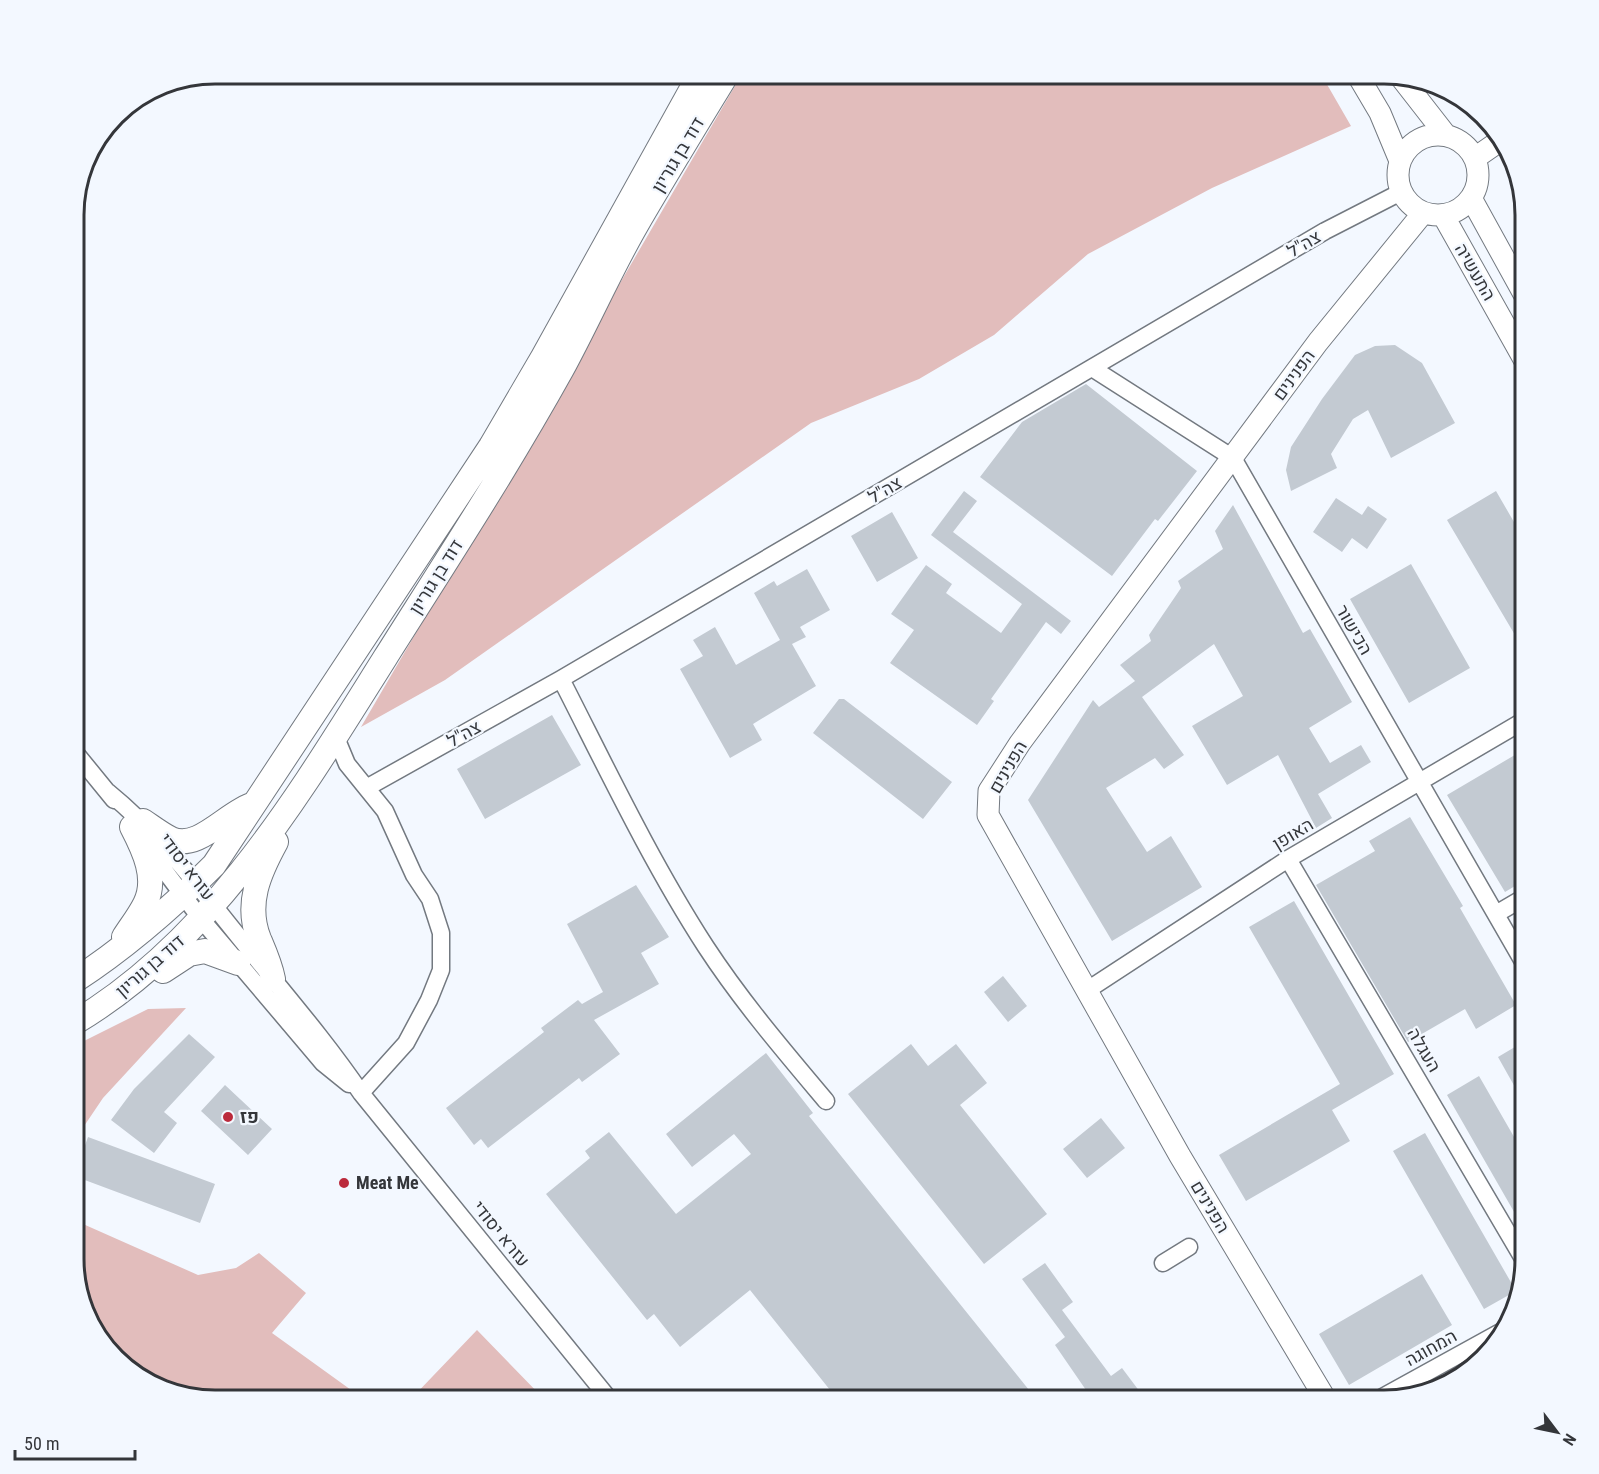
<svg xmlns="http://www.w3.org/2000/svg" width="1599" height="1474" font-family="'Roboto Condensed',Heebo,sans-serif">
<style>
.green{fill:#e2bdbc}
.building{fill:#c3cad2}
.lines{fill:none;stroke-linecap:round;stroke-linejoin:round}
.minor-casing{stroke:#737980;stroke-width:19}
.tertiary-casing{stroke:#737980;stroke-width:23}
.secondary-casing{stroke:#737980;stroke-width:26}
.minor{stroke:#fff;stroke-width:16}
.tertiary{stroke:#fff;stroke-width:21}
.secondary{stroke:#fff;stroke-width:24}
.poi-dot{fill:#bb2a3c;stroke:#f3f8ff;stroke-width:2}
.labels{text-anchor:middle;stroke-width:4.5;stroke-linejoin:round;paint-order:stroke}
.street-label{font-size:18px;fill:#34363a;stroke:#f3f8ff}
.poi-label{font-size:18px;font-weight:bold;fill:#34363a;stroke:#f3f8ff;text-anchor:start}
.rim{fill:none;stroke:#34363a;stroke-width:3}
</style>
<rect width="100%" height="100%" fill="#f3f8ff"/>
<path class="green" d="M742 74H1321L1351 126 1212 188 1088 254 994 335 919 379 811 423 445 680 361 727Z
M186 1008 103 1098 74 1141V1046L148 1009Z
M74 1220 198 1275 236 1268 259 1253 306 1293 272 1333 365 1400C309 1401 210 1409 161 1390 131 1378 98 1343 85 1314 72 1286 74 1250 74 1220Z
M477 1330 544 1399 546 1400H410Z"/>
<path class="building" d="M1395 345 1422 363 1455 423 1391 458 1368 410 1353 419 1331 454 1337 468 1291 491 1286 470 1291 447 1322 399 1355 355 1375 346Z
M1086 384 1197 471 1158 521 1155 519 1112 576 980 477 1022 422Z
M964 491 977 501 953 532 1071 621 1061 634 1046 622 991 699 994 701 977 725 890 663 914 630 891 614 926 565 952 584 946 593 1001 633 1022 604 931 535Z
M1496 491 1525 541V652L1447 520Z
M1336 498 1362 515 1368 506 1387 519 1367 549 1352 538 1342 552 1313 532Z
M1233 505 1303 633 1310 629 1352 702 1309 728 1330 763 1361 745 1371 762 1318 794 1332 818 1316 828 1278 755 1227 785 1192 726 1243 696 1214 644 1142 697 1184 755 1164 769 1155 758 1106 788 1147 852 1171 836 1202 887 1112 941 1028 800 1093 700 1099 707 1135 681 1120 665 1151 641 1149 635 1181 588 1178 581 1223 549 1215 531Z
M892 512 918 558 877 582 851 536Z
M1411 564 1470 668 1409 703 1350 599Z
M807 569 830 610 800 627 806 637 792 644 816 686 753 724 762 740 730 758 680 669 703 656 693 640 715 627 736 665 780 640 754 593 774 581 777 586Z
M839 699H844L952 782 923 819 813 733Z
M552 715 581 765 485 819 457 769Z
M1525 749V880L1505 892 1447 795Z
M1410 817 1463 906 1460 908 1516 1005 1476 1029 1465 1009 1408 1042 1316 885 1375 851 1369 841Z
M636 885 669 937 641 953 659 984 594 1020 620 1054 582 1082 579 1078 488 1148 481 1139 474 1145 446 1108 544 1032 541 1028 578 1000 582 1004 603 992 567 924Z
M1294 901 1394 1074 1332 1110 1350 1141 1246 1201 1219 1155 1340 1084 1249 927Z
M1003 976 1027 1006 1008 1022 984 992Z
M189 1034 215 1057 164 1112 177 1123 154 1153 111 1120 134 1089Z
M1525 1041V1105L1498 1057Z
M911 1044 928 1066 956 1044 987 1083 960 1105 1047 1214 984 1264 848 1094Z
M766 1053 813 1113 809 1116 1037 1400H816L830 1390 750 1290 680 1347 654 1314 647 1320 546 1194 590 1158 585 1151 609 1132 676 1214 751 1154 734 1134 692 1167 666 1134Z
M1479 1076 1525 1156V1231L1447 1095Z
M225 1085 272 1129 248 1155 201 1111Z
M1101 1118 1125 1148 1087 1178 1063 1149Z
M1425 1133 1516 1291 1484 1309 1393 1151Z
M88 1137 215 1184 200 1223 74 1176Z
M1045 1263 1073 1302 1062 1310 1111 1376 1122 1368 1146 1400H1094L1088 1393 1055 1345 1065 1337 1022 1279Z
M1422 1274 1452 1325 1349 1385 1319 1334Z"/>
<g class="lines">
<defs>
<path id="minor" d="M1092 368 1233 458 1525 965
M561 679C607 769 651 862 706 947 742 1002 784 1051 826 1101
M343 729 337 740 347 764 385 811 414 875 430 899 441 933V970L429 1000 406 1043 361 1093
M74 751 114 800
M368 787 561 679 1325 231 1401 192
M108 792C162 836 199 888 243 942 283 992 325 1040 361 1093L610 1400
M146 846 201 919 323 1063 349 1084
M1288 859 1525 1262
M1496 914 1525 897
M1086 991 1288 859 1525 720
M1163 1263 1189 1247
M1377 1400 1504 1330"/>
<path id="tertiary" d="M1357 74 1380 113 1400 161
M1399 75 1445 134
M1398 175a40 40 0 1 1 80 0a40 40 0 1 1-80 0Z
M1475 158 1501 140
M1471 198 1525 296
M1443 215 1525 361
M1326 1400 1180 1156 988 815 989 791 1020 743 1318 342 1423 213"/>
<path id="secondary" d="M143 821C152 827 161 834 171 839 199 851 226 813 254 804
M124 937C131 926 139 916 145 904 158 879 144 850 132 827
M163 971 189 954 205 951 238 963
M273 979C270 964 265 953 259 939 245 904 259 873 276 842
M74 981C125 948 171 908 214 865L491 446 543 357 700 74
M74 1023C214 940 300 793 385 658 445 563 507 468 562 369 587 323 608 275 634 229 664 177 696 125 727 74"/>
</defs>
<use href="#minor" class="minor-casing"/>
<use href="#tertiary" class="tertiary-casing"/>
<use href="#secondary" class="secondary-casing"/>
<use href="#minor" class="minor"/>
<use href="#tertiary" class="tertiary"/>
<use href="#secondary" class="secondary"/>
</g>
<g class="poi-dot">
<circle cx="228" cy="1117" r="6"/>
<circle cx="344" cy="1183" r="6"/>
</g>
<g class="labels">
<g class="street-label">
<text transform="translate(678 155) rotate(-59)" y="6">דוד בן גוריון</text>
<text transform="translate(1304 244) rotate(-30)" y="6">צה"ל</text>
<text transform="translate(1475 272) rotate(60)" y="6">התעשיה</text>
<text transform="translate(1294 375) rotate(-54)" y="6">הפנינים</text>
<text transform="translate(885 490) rotate(-30)" y="6">צה"ל</text>
<text transform="translate(436 577) rotate(-58)" y="6">דוד בן גוריון</text>
<text transform="translate(1354 630) rotate(60)" y="6">הכישור</text>
<text transform="translate(464 734) rotate(-29)" y="6">צה"ל</text>
<text transform="translate(1008 767) rotate(-60)" y="6">הפנינים</text>
<text transform="translate(1293 834) rotate(-31)" y="6">האופן</text>
<text transform="translate(187 867) rotate(53)" y="6">עזרא יסודי</text>
<text transform="translate(150 966) rotate(-41)" y="6">דוד בן גוריון</text>
<text transform="translate(1424 1050) rotate(60)" y="6">העגלה</text>
<text transform="translate(1210 1207) rotate(59)" y="6">הפנינים</text>
<text transform="translate(501 1234) rotate(51)" y="6">עזרא יסודי</text>
<text transform="translate(1431 1348) rotate(-29)" y="6">המחוגה</text>
</g>
<g class="poi-label">
<text x="240" y="1123">פז</text>
<text x="356" y="1189">Meat Me</text>
</g>
</g>
<path d="M0 0H1599V1474H0ZM215 84H1384A131 131 0 0 1 1515 215V1259A131 131 0 0 1 1384 1390H215A131 131 0 0 1 84 1259V215A131 131 0 0 1 215 84Z" fill="#f3f8ff" fill-rule="evenodd"/>
<path class="rim" d="M215 84H1384A131 131 0 0 1 1515 215V1259A131 131 0 0 1 1384 1390H215A131 131 0 0 1 84 1259V215A131 131 0 0 1 215 84Z"/>
<g transform="translate(1557 1432) rotate(122)" stroke="#f3f8ff" stroke-width="4.5" paint-order="stroke">
<path d="M0-4.5L10 22L0 15L-10 22Z" fill="#34363a"/>
<text y="-9" font-size="16" font-weight="bold" text-anchor="middle" fill="#34363a">N</text>
</g>
<path d="M15 1450v9h120v-9" fill="none" stroke="#34363a" stroke-width="3"/>
<text x="24" y="1450" font-size="18" fill="#34363a" stroke="#f3f8ff" stroke-width="4.5" paint-order="stroke">50 m</text>
</svg>
